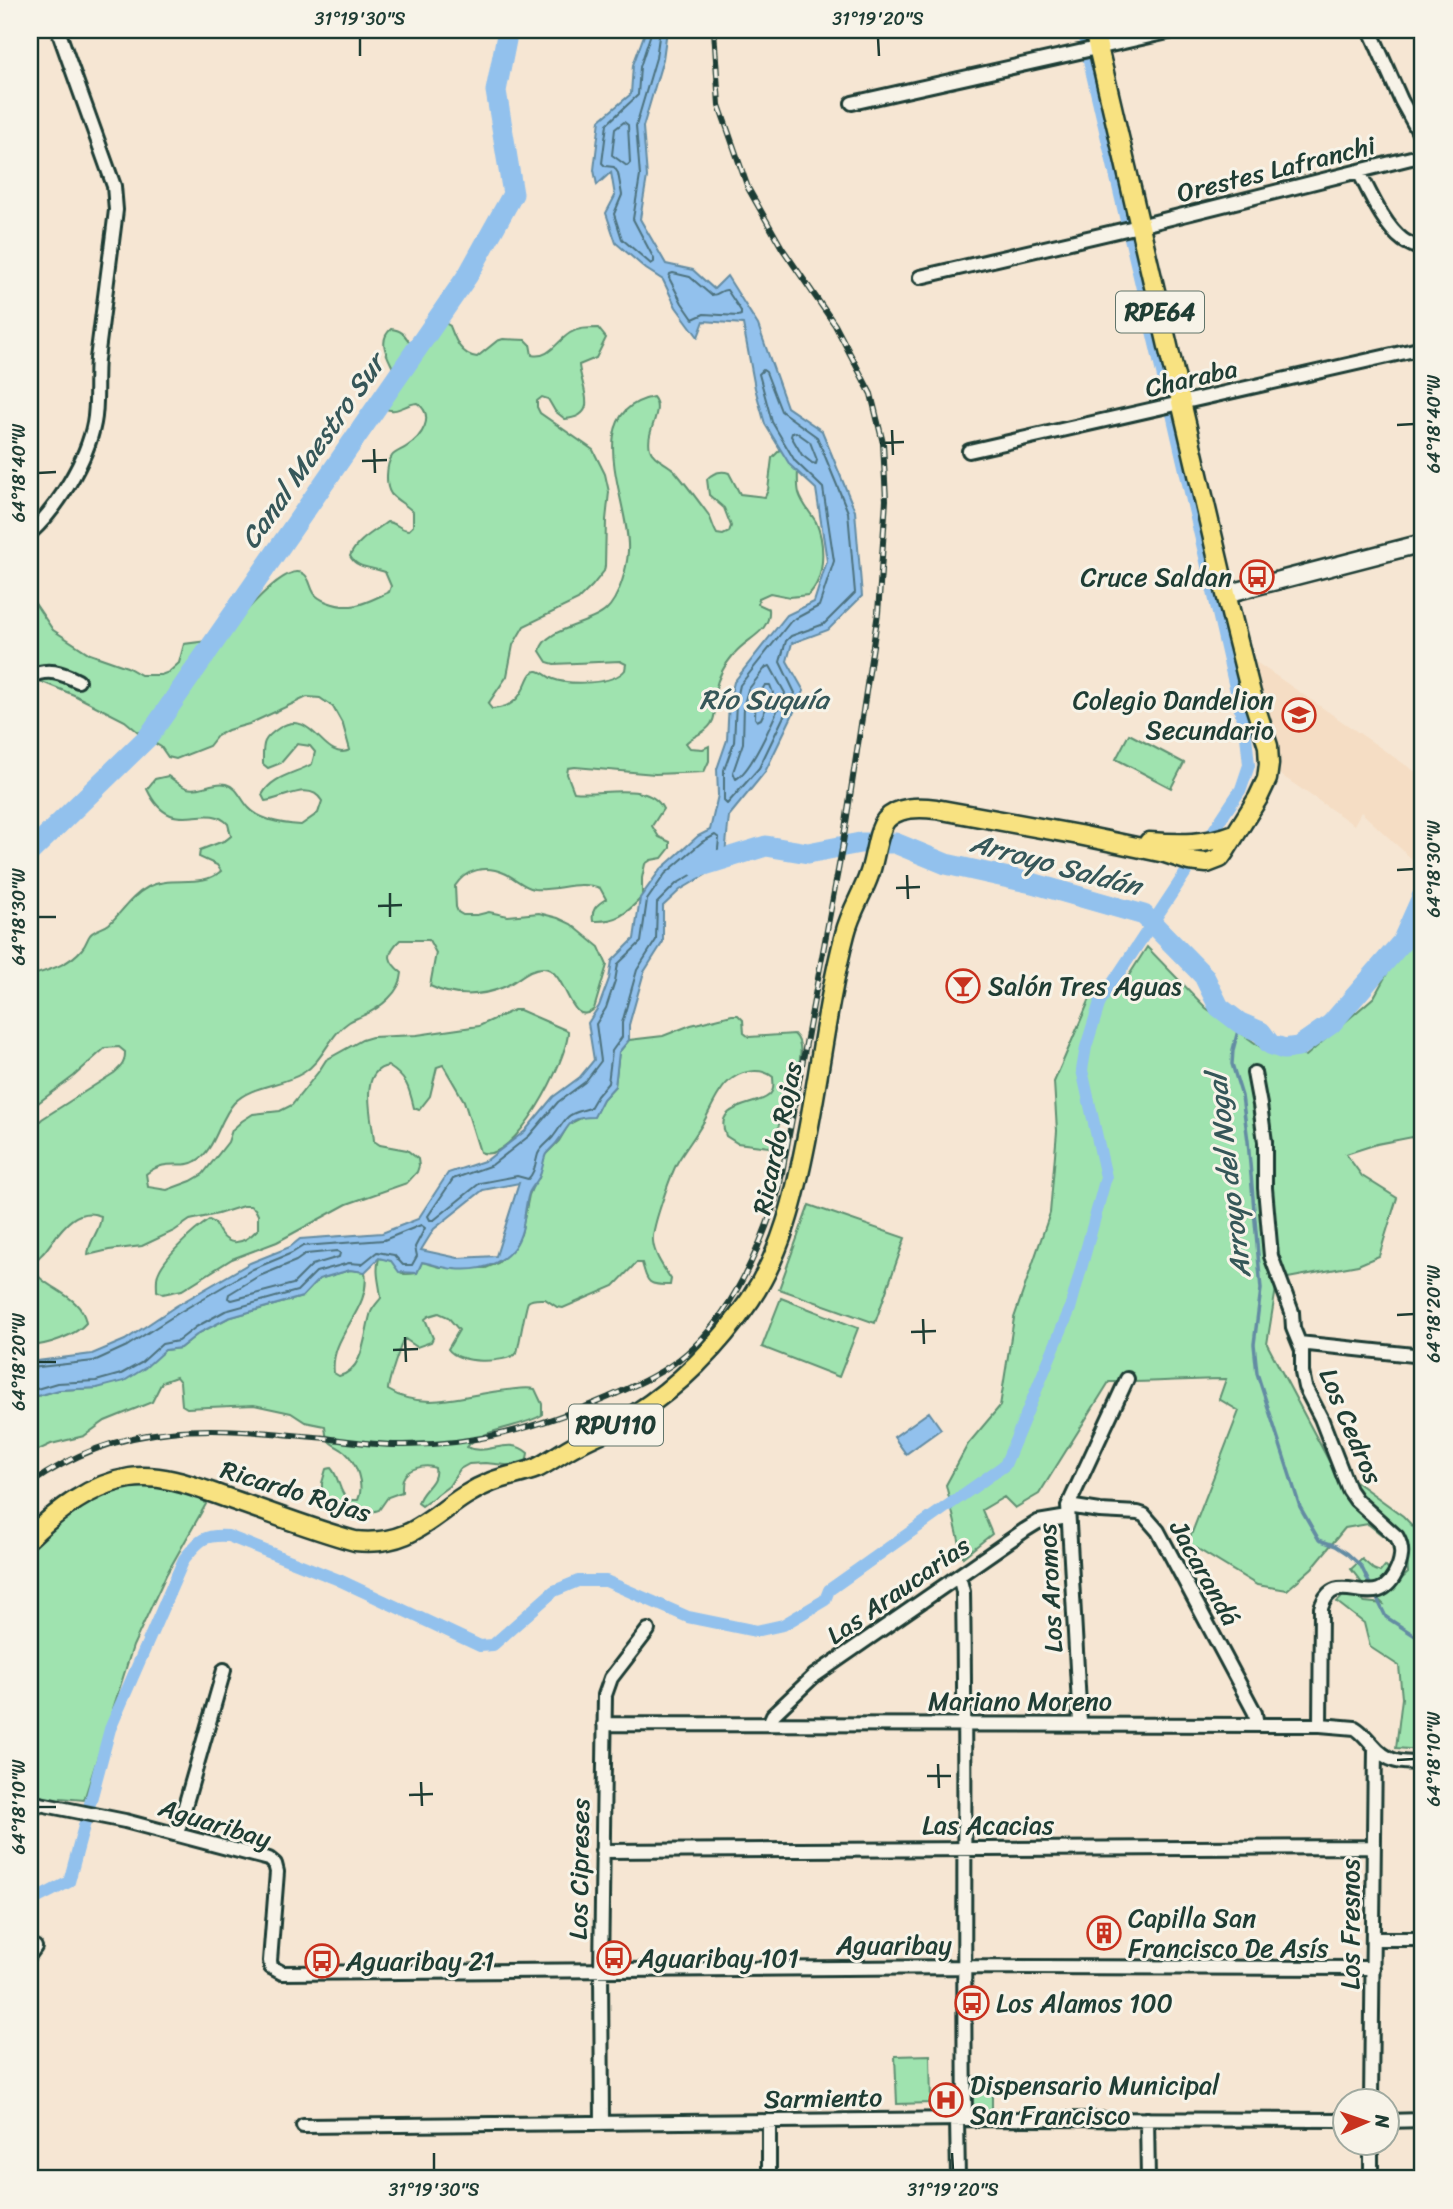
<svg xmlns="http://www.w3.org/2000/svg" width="1453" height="2209" font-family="Sriracha,sans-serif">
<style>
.built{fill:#f5ddc4}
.green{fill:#9fe3af;stroke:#5f9072;stroke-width:2}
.water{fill:#92c1ed;stroke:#648ca3;stroke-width:2;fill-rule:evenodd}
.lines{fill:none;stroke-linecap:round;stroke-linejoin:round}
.shore{stroke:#4d727e;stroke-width:2}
.stream{stroke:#648ca3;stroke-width:3.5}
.canal{stroke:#92c1ed;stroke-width:12}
.river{stroke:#92c1ed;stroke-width:21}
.street-casing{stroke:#1f3d34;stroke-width:18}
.secondary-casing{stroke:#1f3d34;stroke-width:21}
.primary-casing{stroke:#1f3d34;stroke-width:23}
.street{stroke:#f7f3e8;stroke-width:12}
.secondary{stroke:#f7f3e8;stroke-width:16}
.primary{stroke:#f8e281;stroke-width:18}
.rail-casing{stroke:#1f3d34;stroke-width:6}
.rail{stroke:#f7f3e8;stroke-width:3.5;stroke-dasharray:10;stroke-linecap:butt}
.ticks{fill:none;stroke:#1f3d34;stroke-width:2.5}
.labels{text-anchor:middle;stroke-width:6;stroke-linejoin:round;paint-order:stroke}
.shield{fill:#f7f3e8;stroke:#60746a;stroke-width:2}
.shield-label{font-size:24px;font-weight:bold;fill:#1f3d34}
.street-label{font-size:26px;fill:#1f3d34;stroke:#f7f3e8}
.poi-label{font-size:26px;fill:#1f3d34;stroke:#f7f3e8;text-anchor:start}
.water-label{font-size:28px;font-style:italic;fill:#365759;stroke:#f7f3e8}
.neatline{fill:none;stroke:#1f3d34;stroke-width:2.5}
.ticks-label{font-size:18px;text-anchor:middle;fill:#1f3d34}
</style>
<rect width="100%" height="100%" fill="#f6e6d3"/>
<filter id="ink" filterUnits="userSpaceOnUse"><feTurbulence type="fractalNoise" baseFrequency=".0143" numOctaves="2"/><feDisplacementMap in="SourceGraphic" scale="14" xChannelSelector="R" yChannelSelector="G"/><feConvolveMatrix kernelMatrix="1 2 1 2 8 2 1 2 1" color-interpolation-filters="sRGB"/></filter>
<g filter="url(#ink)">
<path class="built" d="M1250 658 1423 777V841L1413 860 1361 812 1354 825 1278 773Z"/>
<path class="green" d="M445 323 450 326C455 339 460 355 477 357L497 341 503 339 526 340 530 344 532 355C549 359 557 341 570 333 578 328 588 328 598 328L606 338 596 358 579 365C581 388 601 416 565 419L555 411 548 399 542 397 537 401V407L540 413 593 450 605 474 609 492 606 520 605 566 604 571 592 586 578 600 524 626 513 645 507 676 488 704 492 709C531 707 522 669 538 671 543 672 548 677 553 679 569 685 613 685 625 670L626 664 620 661 554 664 547 662 540 651C544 628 591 625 606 610 619 598 627 569 628 551 631 504 579 412 653 397 665 411 645 430 650 449 652 458 667 463 674 470 686 484 697 499 708 514 712 520 713 528 717 534L723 535 729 532 731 526 724 508 709 495 707 479C713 473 720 470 729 473L740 494 765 497 768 490 772 458 781 449 798 466C798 474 797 485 799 493 802 504 811 513 816 522 825 543 826 579 808 595L790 597 770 593 759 598 758 604 769 609C771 633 746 638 734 654 724 666 718 676 715 692 714 702 717 716 711 724 705 734 693 735 686 743L690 748 703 749 709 746V761L704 772 655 774 575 767 568 768 567 774 574 792C600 796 649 780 663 809L652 826 659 837 670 842V848L662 858 651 860 645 864 642 878V897C626 914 617 922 593 921 591 910 596 905 606 899L600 888C579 880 556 891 534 889 523 887 514 877 504 873 486 865 466 869 455 886L456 907 458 912 463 915H477L489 912 508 916 539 913 558 918 571 924 599 947 607 965 594 1009C569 1031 567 968 543 968 528 968 518 981 504 987 481 997 452 997 430 986L436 953 429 940H400C385 954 388 962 402 973 401 992 380 1008 364 1015 359 1018 353 1019 349 1022 329 1035 324 1060 303 1073 282 1086 251 1085 234 1103 219 1119 215 1151 196 1161 182 1170 167 1157 146 1174L148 1187 167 1190 191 1181 203 1174 228 1142 232 1130 242 1121 253 1114 280 1111 292 1105 319 1071 326 1060 362 1040 372 1037 417 1035 479 1026 514 1010H520L568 1031C569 1057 513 1168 480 1152L464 1101 443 1065 437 1067 430 1096 419 1110 414 1108C409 1087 407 1078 388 1066 357 1071 373 1121 374 1141L380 1145 407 1150 418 1159 419 1166 417 1172 407 1183 347 1204 277 1242 232 1259 182 1290 163 1294 157 1291C157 1285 156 1279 158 1274 164 1257 194 1230 209 1220L215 1223C225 1248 241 1247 258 1229V1215L255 1209 250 1206H243L218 1214 190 1220 174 1231 142 1246 109 1250 88 1255C88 1241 101 1231 101 1216 74 1205 59 1233 45 1251 40 1257 34 1260 32 1269 46 1290 82 1295 86 1323 75 1336 47 1345 30 1346V1131L42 1119 114 1073C122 1066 125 1063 125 1052L119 1047 105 1048 74 1076 30 1109V976C49 970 69 965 82 949 86 945 87 939 90 935 95 929 103 929 109 924 122 912 131 896 148 887 171 875 201 889 221 871L217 865 199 857 200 850 226 840 231 836 228 824C205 799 172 842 147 789L155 779 168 776C174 780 181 786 187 788 200 792 212 781 226 784 238 787 241 800 249 808 261 821 284 824 301 825L318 813 322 801C310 780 283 799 265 801L262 795C272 776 294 774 312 764L315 752 310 746 297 744 281 763 268 768 263 764C263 744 261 740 279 728 313 706 323 763 350 750L343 725 333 707 320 698 307 697 249 724 228 730 217 736 209 746 176 759 168 757 161 747 144 737 125 721 74 695 30 677V571L32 599 53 630 90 654 127 667 141 675H161L169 672 179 663 184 644 223 639C234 625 285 560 304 574 310 578 310 587 314 593 317 598 322 600 327 602 353 612 366 602 389 592L391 586 385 572C373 567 356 569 350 556 356 541 375 531 387 522 396 522 400 530 409 530L413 526V512C407 505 397 501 391 494 385 486 386 465 392 456 395 452 402 450 406 447 422 437 436 416 417 403 405 404 395 415 384 408L383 394 394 370C388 357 377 341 391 329 405 330 406 339 414 348H426C434 339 433 328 445 323Z
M1129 734 1184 763 1171 788 1116 759Z
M1423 908V1135L1377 1144 1346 1154 1362 1176 1397 1198 1379 1256 1358 1265 1288 1278 1277 1282 1267 1344 1330 1463 1403 1516 1423 1537V1723L1421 1750 1396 1748 1402 1698 1399 1666 1370 1647 1364 1623 1337 1602 1346 1593 1365 1602 1383 1604 1362 1583 1351 1569 1362 1559 1373 1569 1380 1572 1385 1566 1399 1581 1408 1573 1407 1555 1368 1524 1345 1528 1312 1568 1287 1590 1257 1585 1188 1543 1239 1411 1219 1399 1226 1379C1187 1379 1149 1383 1109 1382L1039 1494 1015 1508 1004 1497 982 1510 992 1534 963 1557 946 1485 968 1444 1000 1406 1014 1318 1050 1213 1057 1131 1054 1082 1092 994H1117L1147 947 1206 1008 1262 1048 1306 1056 1374 997Z
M732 1015H738L743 1020 744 1033 749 1037 794 1034C811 1049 790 1089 784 1107 780 1120 777 1132 774 1145L769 1147 737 1143 726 1136C711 1101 762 1107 771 1093 775 1088 773 1082 773 1077 762 1068 745 1070 733 1078 719 1087 711 1109 703 1123 695 1137 685 1149 677 1163 671 1175 651 1229 653 1241 654 1255 664 1268 671 1279L670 1285C648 1285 648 1284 642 1263H636L614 1286 563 1308 557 1307 545 1299C539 1299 532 1298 528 1302 526 1304 519 1345 517 1353 504 1364 458 1364 448 1349L459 1330 448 1317 439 1313 429 1316 425 1319 433 1338 431 1342 417 1347 405 1339 402 1342C398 1355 388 1380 388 1390 425 1413 469 1393 507 1390 517 1389 526 1387 535 1389L542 1404V1415C521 1428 482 1428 467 1447 487 1457 508 1435 528 1453L526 1464 516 1466 485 1463 469 1464 460 1469 449 1486 422 1506 418 1503C421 1489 438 1484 435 1468 426 1464 407 1468 403 1479 402 1480 402 1491 402 1492L388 1497 379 1510 363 1515 337 1510 322 1493V1483L326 1469 331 1468C340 1478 338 1491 348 1500H358C365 1485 356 1462 345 1452 340 1448 334 1446 330 1442 325 1438 326 1432 325 1426L305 1422 291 1413 254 1405 187 1408 182 1405 180 1382 176 1377 162 1382 152 1402 105 1421 84 1436 51 1444 30 1454V1398L59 1390 97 1388 165 1350 180 1348 199 1333 228 1318 302 1297 319 1279 350 1270 365 1272C372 1310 329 1335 334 1373L339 1376C365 1370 364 1333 371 1312 373 1307 377 1303 381 1298 380 1284 375 1273 379 1258 383 1259 388 1259 391 1261 404 1270 394 1277 417 1273L422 1262 440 1267 486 1268 498 1263 511 1250 521 1234 529 1195 534 1183 539 1178 545 1155 559 1141 569 1124 583 1117 594 1116 603 1099 615 1086 619 1052 629 1040 663 1036 691 1025Z
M809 1205 905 1238 875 1323 779 1289Z
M781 1298 858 1328 839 1377 762 1347Z
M144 1483H164L199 1494 206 1504 166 1575 133 1646 84 1800 61 1798 60 1803 40 1814 30 1815V1546L66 1511 106 1491Z
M930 2055 931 2103 897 2104 895 2056Z
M967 2083H992V2114H967Z"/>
<path class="water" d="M646 30H667L663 59 643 127 647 177 640 219 666 264 693 270 714 289 727 276 758 325 787 407 822 431 855 511 862 596 828 630 792 643 787 661 804 691 765 772 729 816 724 864 680 890 663 906V942L644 972 629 1025V1040L619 1052 615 1086 603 1099 594 1117C567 1117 571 1125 557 1142 554 1146 549 1150 546 1154 543 1160 543 1168 540 1175 538 1181 532 1186 529 1193 525 1205 525 1218 522 1230 514 1262 483 1272 454 1269 443 1268 433 1264 422 1262L417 1273 399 1272 391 1261 379 1258 365 1272 350 1270 319 1279 302 1297 228 1318 199 1333 180 1348 165 1350 145 1368 124 1381 97 1388 59 1390 30 1398V1362L92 1354 125 1340 176 1306 250 1263 290 1247 300 1239 382 1233 418 1219 448 1173 487 1160 525 1131 553 1097 580 1077 594 1060 588 1023 599 1006 609 979 612 961 634 939 640 898 660 870 698 836 710 830 718 795 717 769 727 740 729 702 734 682 787 615 814 602 827 561 816 489 790 465 765 424 755 388 743 324 704 321 698 337 676 307 663 280 646 269 616 243 606 213 615 196 611 172 597 185 594 170 600 120 631 94 633 65ZM519 1183 496 1256 458 1258 421 1250 434 1229 483 1190Z
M929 1412 941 1429 906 1454 894 1437Z"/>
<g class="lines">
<path class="shore" d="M652 30 640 67 638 95 607 124 602 163 605 166 614 167 618 173 622 195 614 214 622 239 651 264 654 262V259L633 219 640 176 636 126 656 58 660 30
M624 122 628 125 630 163 627 166 612 155 615 129Z
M673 273 690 277 711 295C718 296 721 289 727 290L741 311V315L738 316 704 314 693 319 682 303 669 278 670 274Z
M763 370 766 372 781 411 817 437 848 512 855 593 824 624 791 636 786 641 780 662 795 693 759 768 727 804 724 801V770L734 742 736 703 740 685 791 621 819 606 834 561 823 488 795 461 772 422 759 374Z
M796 432 810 442 817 460 816 464 812 463 802 455 791 436 792 433Z
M770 666 785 693C776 713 753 770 736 779L733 772 743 743 744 704 748 690 766 667Z
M765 685H770L773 693 761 719 757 721 755 718C755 705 757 696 765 685Z
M715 835 719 838 717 860 676 884 657 903 656 940 637 970 622 1023V1037L612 1051 608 1083 597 1096 590 1108C562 1116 569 1116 553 1137 548 1143 541 1147 538 1154 535 1164 535 1172 528 1179L517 1176 480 1183 434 1220H430L428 1216 453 1179 492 1165 529 1136 558 1102 585 1082 601 1061 596 1024 606 1008 615 981 618 964 641 942 647 900 665 874 702 842Z
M337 1251 340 1253 339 1257 312 1265 293 1284 232 1300 228 1298 229 1294 257 1277 296 1261 306 1254Z
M30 1368 94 1361 127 1346 180 1312 253 1269 292 1253 303 1246 384 1240 421 1225 425 1228 415 1247 417 1256 412 1265H403L394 1255 377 1252 362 1264 349 1263 316 1272 297 1291 225 1311 196 1327 178 1341 162 1344 141 1363 121 1374 96 1381 57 1383 30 1391"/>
<path class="stream" d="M1240 1023 1233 1050 1232 1064 1242 1096 1248 1141 1261 1289 1254 1344 1257 1373 1300 1507 1319 1540 1336 1546 1348 1554 1361 1566 1386 1617 1423 1641"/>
<path class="canal" d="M1082 30 1085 43
M1088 57 1126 221
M1130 238 1166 390
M30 1902 69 1882 110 1729 184 1559C199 1541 203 1534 228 1536L339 1580 480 1646 493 1645 554 1591 578 1581H606L688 1617 756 1631 783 1625 825 1600 829 1590 1005 1465 1070 1309 1106 1177 1082 1070 1086 1047 1100 1002 1241 789 1249 765 1246 735 1172 414"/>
<path class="river" d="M30 852 149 736 468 275 513 194 496 91 508 30
M698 867 766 846 808 853 860 843H895L946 864 1032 883 1144 915 1204 976 1219 1007 1240 1023 1261 1032 1270 1044 1284 1049 1298 1047 1331 1024 1402 942 1423 895"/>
<defs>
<path id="street" d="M1370 30 1401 100 1423 140
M852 103 1177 30
M1359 172C1370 193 1384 226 1403 240 1409 244 1417 247 1423 251
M920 277 1139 226 1423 155
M969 451 1423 348
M30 533C57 509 87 460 94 423 98 403 95 380 97 359 103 310 110 260 116 210L114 186 58 30
M30 677C47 667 62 673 78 681
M1254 1073 1260 1105 1265 1142V1188L1271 1256 1292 1312 1293 1328 1302 1350V1372L1305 1387 1321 1418 1349 1490 1356 1500 1397 1537C1403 1548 1402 1557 1398 1568 1377 1621 1336 1561 1321 1608L1320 1725
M1299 1343 1423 1356
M1423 1353V1377
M1068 1506 1100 1511 1138 1513 1144 1515 1158 1531 1255 1713 1257 1725
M959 1576 963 1592C966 1767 963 1943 965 2119
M1080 1723 1068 1506 1127 1379
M604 1724 1320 1725 1355 1728C1362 1732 1366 1738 1372 1744 1388 1763 1400 1763 1423 1763
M769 1724 773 1715 814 1676 1025 1530 1038 1522 1068 1517
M30 1802 125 1821 269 1859 275 1864 277 1872 270 1961 271 1967 282 1973 964 1967 1373 1968
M177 1834 224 1670
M602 1851 1373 1847
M1373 1939H1423
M30 1954 35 1947
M1371 2100 1375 1748
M957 2119 958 2179
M1147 2119 1148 2179
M1386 2121 1423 2120
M602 2123 601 1970 605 1695 611 1678 648 1630
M303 2126 965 2119 1344 2120
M1371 2142V2179
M769 2179V2121"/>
<path id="secondary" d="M1226 594 1423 543"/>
<path id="primary" d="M1149 842C1179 844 1207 845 1235 834
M30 1537C57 1511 91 1484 130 1478 166 1473 200 1489 233 1500 274 1514 314 1530 355 1541 421 1548 438 1503 491 1482 506 1476 522 1474 537 1468 548 1463 565 1450 578 1444 597 1434 617 1427 634 1415 680 1385 719 1345 750 1300 782 1252 795 1197 806 1141 820 1072 827 1002 845 934 850 913 862 895 869 875 875 860 877 831 886 820 898 806 920 807 936 809L1079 835 1165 853 1189 861 1207 863 1220 858 1225 851 1258 798 1267 779 1269 764 1268 746 1251 693 1226 594 1094 30"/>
</defs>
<use href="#street" class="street-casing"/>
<use href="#secondary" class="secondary-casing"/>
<use href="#primary" class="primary-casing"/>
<use href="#street" class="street"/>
<use href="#secondary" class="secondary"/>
<use href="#primary" class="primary"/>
<defs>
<path id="rail" d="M30 1484C125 1417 215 1427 325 1438 349 1441 374 1445 399 1445 476 1446 539 1427 609 1397 636 1385 664 1373 687 1353 732 1315 762 1244 779 1189L842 849 878 613 886 500 883 443 871 394 835 325 782 248 748 188 719 105 714 30"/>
</defs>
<use href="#rail" class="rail-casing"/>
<use href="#rail" class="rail"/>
</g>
</g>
<path class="ticks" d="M360 38V56M878 38 879 56M1397 425 1414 424M892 430 893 455M880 443 904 442M374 449 375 473M362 461 387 460M38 473 56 472M1397 870 1414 869M907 875 908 899M896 888 920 887M390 893V917M378 906 402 905M38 917H56M1397 1315 1414 1314M923 1319 924 1344M911 1332 936 1331M405 1337 406 1362M393 1350 418 1349M38 1362H56M1397 1760 1414 1759M938 1764 939 1788M927 1776H951M421 1782 422 1806M409 1795 433 1794M38 1807H56M434 2153V2170M952 2153 953 2170"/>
<defs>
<symbol id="bus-ring" viewBox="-11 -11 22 22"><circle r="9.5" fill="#f7f3e8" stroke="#c8321e" stroke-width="1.5"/><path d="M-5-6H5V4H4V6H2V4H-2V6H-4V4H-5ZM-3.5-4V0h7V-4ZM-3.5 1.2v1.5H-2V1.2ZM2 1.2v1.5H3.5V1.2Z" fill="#c8321e"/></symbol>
<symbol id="school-ring" viewBox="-11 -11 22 22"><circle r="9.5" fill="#f7f3e8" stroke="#c8321e" stroke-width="1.5"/><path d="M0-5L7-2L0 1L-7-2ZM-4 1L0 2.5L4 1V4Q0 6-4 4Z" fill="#c8321e"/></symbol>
<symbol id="bar-ring" viewBox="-11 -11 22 22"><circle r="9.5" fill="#f7f3e8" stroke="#c8321e" stroke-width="1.5"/><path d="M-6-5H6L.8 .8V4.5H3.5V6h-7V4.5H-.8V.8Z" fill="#c8321e"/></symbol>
<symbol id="building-ring" viewBox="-11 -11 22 22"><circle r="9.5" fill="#f7f3e8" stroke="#c8321e" stroke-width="1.5"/><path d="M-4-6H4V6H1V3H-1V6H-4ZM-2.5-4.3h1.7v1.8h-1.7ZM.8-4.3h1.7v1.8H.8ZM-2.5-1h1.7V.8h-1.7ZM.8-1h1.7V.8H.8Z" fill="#c8321e"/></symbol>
<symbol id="hospital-ring" viewBox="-11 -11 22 22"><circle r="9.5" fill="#f7f3e8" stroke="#c8321e" stroke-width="1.5"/><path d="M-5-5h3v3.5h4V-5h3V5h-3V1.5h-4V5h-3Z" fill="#c8321e"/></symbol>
</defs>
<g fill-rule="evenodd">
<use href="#bus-ring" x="1238" y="558" width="38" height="38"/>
<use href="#school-ring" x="1280" y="696" width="38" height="38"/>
<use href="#bar-ring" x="944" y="967" width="38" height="38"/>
<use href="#building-ring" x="1085" y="1914" width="38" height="38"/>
<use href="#bus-ring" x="595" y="1939" width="38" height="38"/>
<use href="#bus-ring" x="303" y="1942" width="38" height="38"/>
<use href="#bus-ring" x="953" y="1984" width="38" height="38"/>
<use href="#hospital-ring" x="927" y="2081" width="38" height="38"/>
</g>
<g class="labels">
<g class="shield">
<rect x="1116" y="291.5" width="88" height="41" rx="5"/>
<rect x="569" y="1404.5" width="94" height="41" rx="5"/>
</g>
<g class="shield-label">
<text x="1160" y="320">RPE64</text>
<text x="616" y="1433">RPU110</text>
</g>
<g class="street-label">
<text transform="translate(1276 169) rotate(-14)" y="9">Orestes Lafranchi</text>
<text transform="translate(1191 378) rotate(-13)" y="9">Charaba</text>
<text transform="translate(777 1138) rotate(-78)" y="9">Ricardo Rojas</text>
<text transform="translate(1351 1426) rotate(67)" y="9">Los Cedros</text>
<text transform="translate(296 1491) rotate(17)" y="9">Ricardo Rojas</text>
<text transform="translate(1205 1573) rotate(61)" y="9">Jacarandá</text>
<text transform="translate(1050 1588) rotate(-93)" y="9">Los Aromos</text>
<text transform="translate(898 1590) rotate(-35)" y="9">Las Araucarias</text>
<text x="1020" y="1710">Mariano Moreno</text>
<text transform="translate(215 1823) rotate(17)" y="9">Aguaribay</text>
<text x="988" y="1834">Las Acacias</text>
<text transform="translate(579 1869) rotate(-89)" y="9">Los Cipreses</text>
<text transform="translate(1350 1924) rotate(-90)" y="9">Los Fresnos</text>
<text x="894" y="1954">Aguaribay</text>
<text transform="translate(823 2098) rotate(-1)" y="9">Sarmiento</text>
</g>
<g class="poi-label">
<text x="1232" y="586" text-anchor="end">Cruce Saldan</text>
<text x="1274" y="709" text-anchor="end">Colegio Dandelion<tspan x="1274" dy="30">Secundario</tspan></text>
<text x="988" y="995">Salón Tres Aguas</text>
<text x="1128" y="1927">Capilla San<tspan x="1128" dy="30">Francisco De Asís</tspan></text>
<text x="638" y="1967">Aguaribay 101</text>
<text x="346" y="1970">Aguaribay 21</text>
<text x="996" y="2012">Los Alamos 100</text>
<text x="970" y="2094">Dispensario Municipal<tspan x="970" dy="30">San Francisco</tspan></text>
</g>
<g class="water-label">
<text transform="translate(312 451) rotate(-55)" y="10">Canal Maestro Sur</text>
<text x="764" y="709">Río Suquía</text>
<text transform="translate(1056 864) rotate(15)" y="10">Arroyo Saldán</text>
<text transform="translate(1228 1176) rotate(-97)" y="10">Arroyo del Nogal</text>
</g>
</g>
<rect width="1453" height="2209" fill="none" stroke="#f7f3e8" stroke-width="77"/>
<g transform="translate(1366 2122) rotate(88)"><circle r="33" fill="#f7f3e8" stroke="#a1aaa0" stroke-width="2"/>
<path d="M0-5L12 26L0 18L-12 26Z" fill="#c8321e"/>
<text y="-10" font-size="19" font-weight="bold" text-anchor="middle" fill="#1f3d34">N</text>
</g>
<rect x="38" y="38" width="1376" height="2132" class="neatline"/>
<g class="ticks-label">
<text x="360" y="25">31°19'30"S</text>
<text x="878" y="25">31°19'20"S</text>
<text transform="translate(1434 424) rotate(-90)" y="6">64°18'40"W</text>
<text transform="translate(19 473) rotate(-90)" y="6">64°18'40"W</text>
<text transform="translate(1434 869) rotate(-90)" y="6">64°18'30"W</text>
<text transform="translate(19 917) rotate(-90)" y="6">64°18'30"W</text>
<text transform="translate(1434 1314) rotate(-90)" y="6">64°18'20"W</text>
<text transform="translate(19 1362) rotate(-90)" y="6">64°18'20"W</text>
<text transform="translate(1434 1759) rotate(-90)" y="6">64°18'10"W</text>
<text transform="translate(19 1807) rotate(-90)" y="6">64°18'10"W</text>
<text x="434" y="2196">31°19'30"S</text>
<text x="953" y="2196">31°19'20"S</text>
</g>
</svg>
